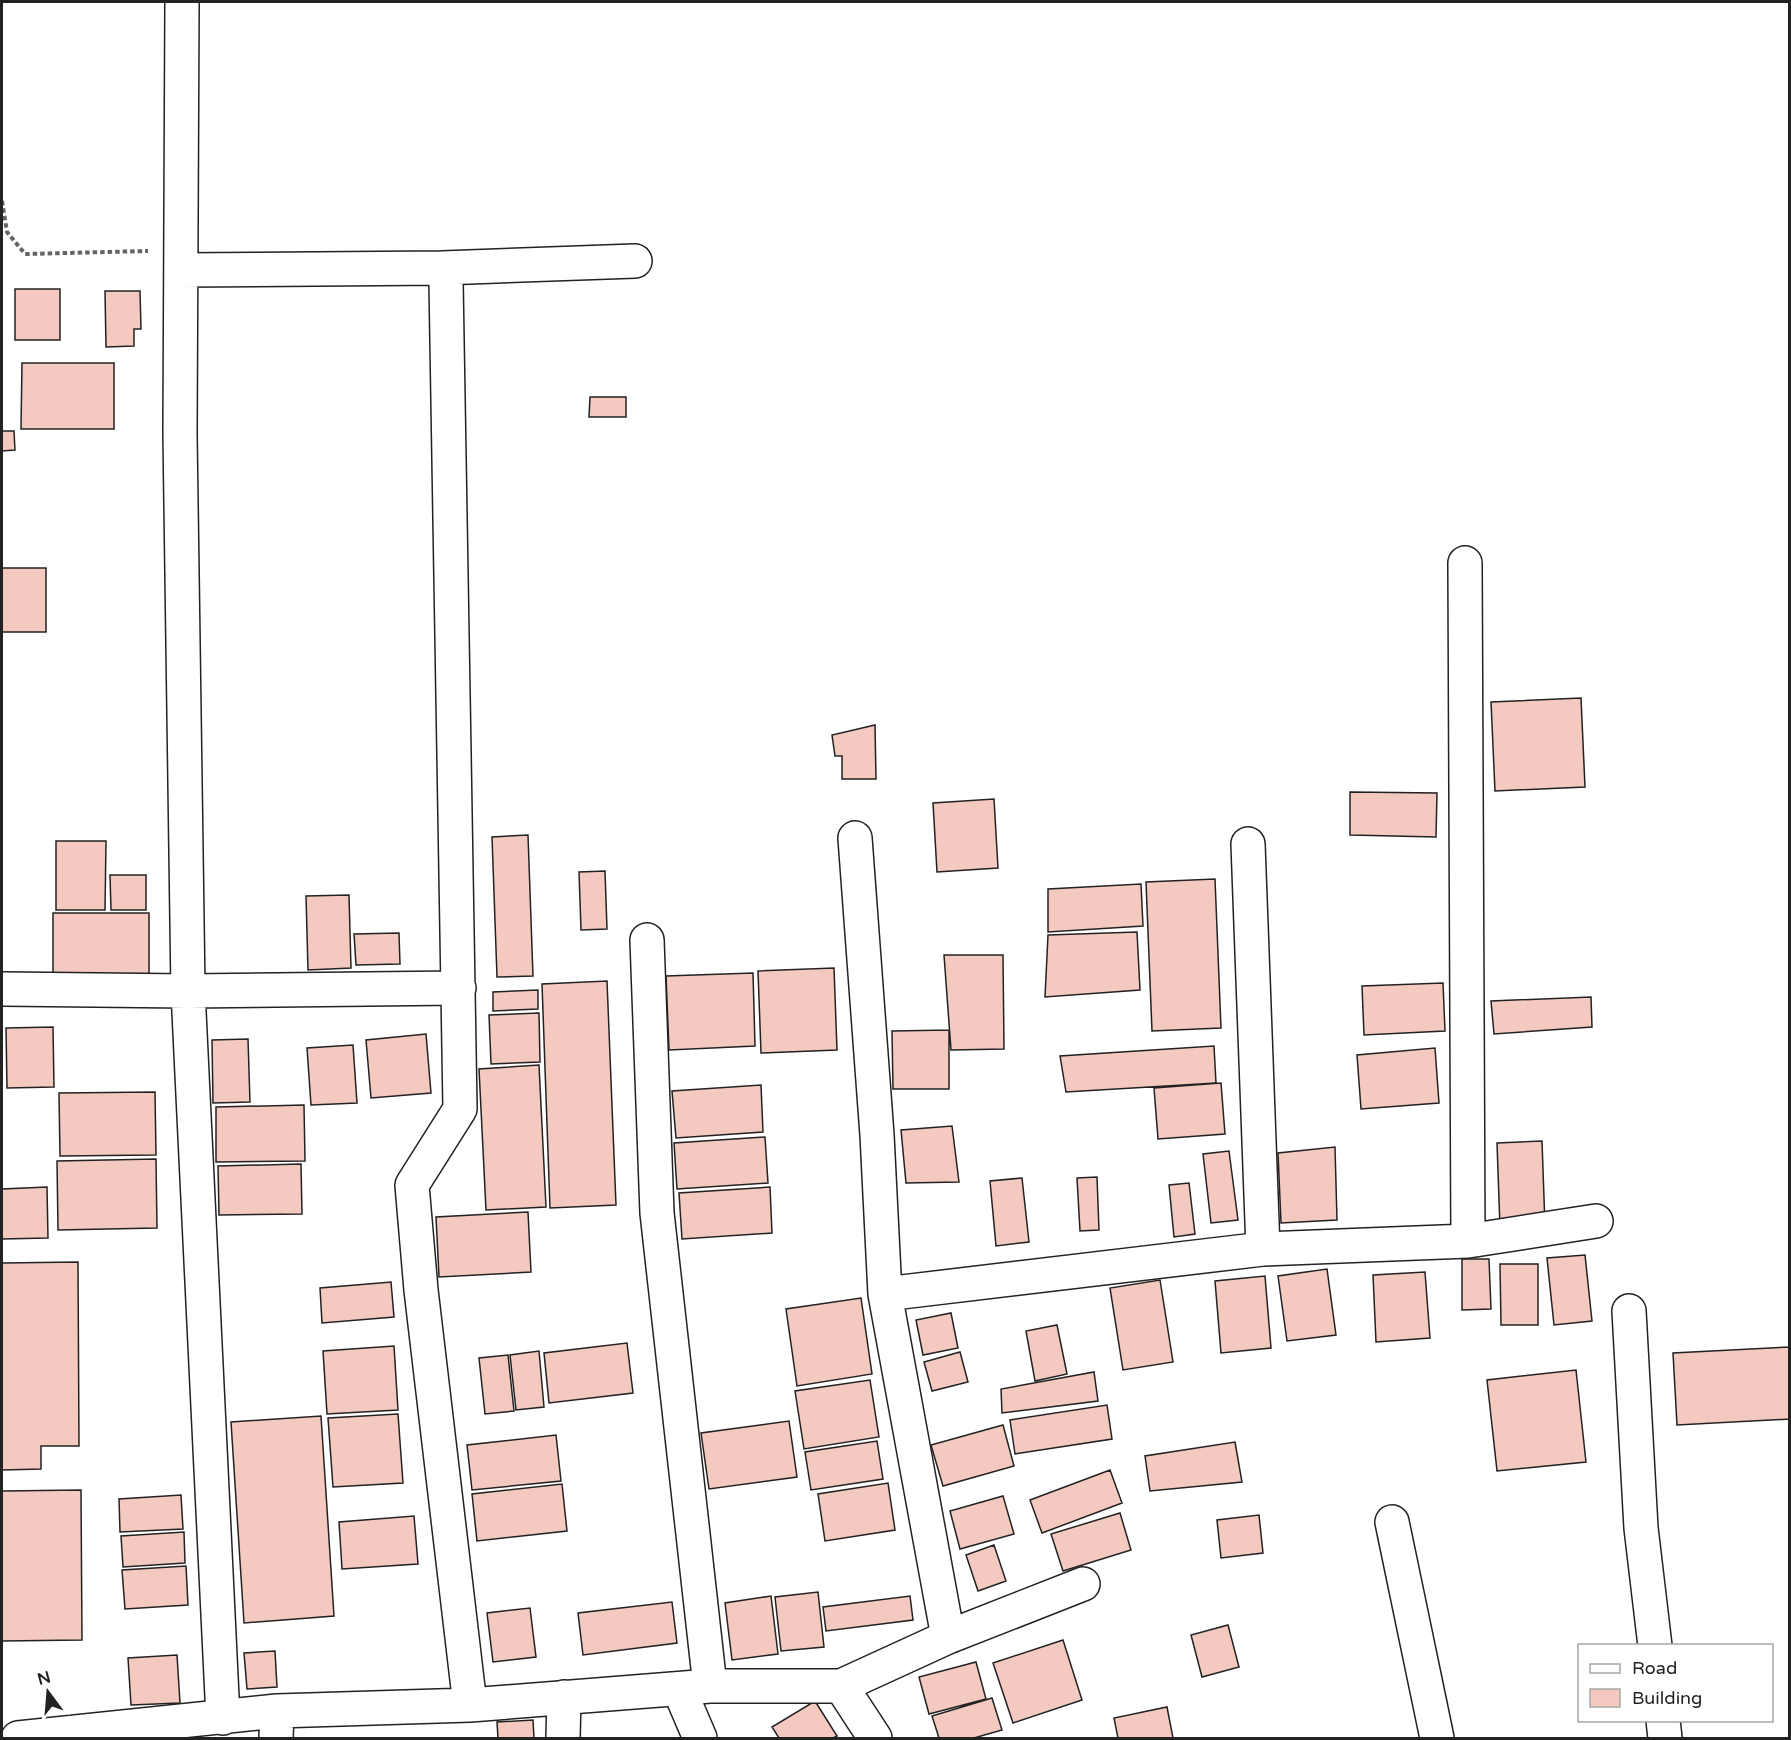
<svg xmlns="http://www.w3.org/2000/svg" width="1791" height="1740" font-family="'Varela Round',sans-serif">
<style>
.building{fill:#f3c9c0;stroke:#222;stroke-width:1.5}
.lines{fill:none;stroke-linecap:round;stroke-linejoin:round}
.minor-casing{stroke:#222;stroke-width:36}
.path{stroke:#646464;stroke-width:4;stroke-dasharray:4.5 3;stroke-linecap:butt}
.minor{stroke:#fff;stroke-width:33}
</style>
<rect width="100%" height="100%" fill="#fff"/>
<path class="building" d="M15 289H60V340H15Z
M105 291H140L141 329H134V346L106 347Z
M22 363H114V429H21Z
M590 397H626V417H589Z
M2 431H14L15 450 2 451Z
M2 568H46V632H2Z
M1581 698 1585 787 1495 791 1491 702Z
M875 725 876 779H842V756H835L832 735Z
M1350 792 1437 793 1436 837 1350 835Z
M994 799 998 868 937 872 933 803Z
M528 835 533 976 497 977 492 837Z
M56 841H106L105 910H56Z
M605 871 607 929 581 930 579 872Z
M110 875H146V910H111Z
M1215 879 1221 1028 1152 1031 1146 882Z
M1141 884 1143 926 1048 932V889Z
M349 895 351 968 308 970 306 896Z
M53 913H149V976H53Z
M1137 932 1140 990 1045 997 1048 935Z
M399 933 400 964 356 965 354 934Z
M944 955H1003L1004 1049 951 1050Z
M834 968 837 1050 761 1053 758 971Z
M753 973 755 1046 669 1050 666 976Z
M607 981 616 1205 550 1208 542 984Z
M1443 983 1445 1031 1364 1035 1362 986Z
M538 990V1009L493 1011V992Z
M1591 997 1592 1027 1494 1034 1491 1001Z
M539 1013 540 1062 491 1064 489 1015Z
M53 1027 54 1087 7 1088 6 1028Z
M949 1030V1089H893L892 1031Z
M426 1034 431 1093 371 1098 366 1040Z
M248 1039 250 1102 213 1103 212 1040Z
M353 1045 357 1103 311 1105 307 1048Z
M1214 1046 1216 1083 1066 1092 1060 1056Z
M1435 1048 1439 1103 1361 1109 1357 1055Z
M539 1065 546 1207 486 1210 479 1069Z
M1221 1083 1225 1134 1158 1139 1154 1088Z
M761 1085 763 1132 676 1138 672 1091Z
M155 1092 156 1155 60 1156 59 1093Z
M304 1105 305 1161 216 1162V1107Z
M952 1126 959 1182 906 1183 901 1130Z
M765 1137 768 1183 677 1189 674 1143Z
M1542 1141 1545 1226 1500 1228 1497 1143Z
M1335 1147 1337 1220 1281 1223 1278 1153Z
M1229 1151 1238 1220 1211 1223 1203 1154Z
M156 1159 157 1228 58 1230 57 1161Z
M301 1164 302 1214 219 1215 218 1166Z
M1097 1177 1099 1230 1080 1231 1077 1178Z
M1022 1178 1029 1242 996 1246 990 1181Z
M1189 1183 1195 1234 1174 1237 1169 1185Z
M47 1187 48 1238 2 1239V1189Z
M770 1187 772 1233 682 1239 679 1193Z
M528 1212 531 1272 439 1277 436 1217Z
M1585 1255 1592 1321 1554 1325 1547 1258Z
M1462 1259H1489L1491 1309 1462 1310Z
M78 1262 79 1446H41V1469L2 1470V1263Z
M1500 1264H1538V1325H1501Z
M1327 1269 1336 1335 1287 1341 1278 1276Z
M1425 1272 1430 1338 1376 1342 1373 1275Z
M1265 1276 1271 1348 1221 1353 1215 1281Z
M1160 1280 1173 1362 1123 1370 1110 1288Z
M391 1282 394 1317 322 1323 320 1288Z
M861 1298 872 1374 797 1386 786 1309Z
M951 1313 958 1348 923 1355 916 1320Z
M1057 1325 1067 1374 1035 1381 1026 1331Z
M627 1343 633 1393 549 1403 544 1353Z
M394 1346 398 1410 327 1414 323 1351Z
M1790 1347V1419L1677 1425 1673 1353Z
M539 1351 544 1407 516 1410 510 1355Z
M960 1352 968 1382 932 1391 924 1362Z
M508 1355 514 1411 485 1414 479 1358Z
M1576 1370 1586 1462 1497 1471 1487 1380Z
M1094 1372 1098 1401 1002 1413 1001 1389Z
M870 1380 879 1437 804 1449 795 1391Z
M1107 1405 1112 1439 1015 1454 1010 1420Z
M398 1414 403 1483 333 1487 328 1418Z
M321 1416 334 1616 244 1623 231 1422Z
M789 1421 797 1477 709 1489 701 1433Z
M1003 1425 1014 1466 943 1486 931 1445Z
M556 1435 561 1481 472 1490 467 1445Z
M877 1441 883 1479 811 1490 805 1452Z
M1235 1442 1242 1482 1150 1491 1145 1456Z
M1110 1470 1122 1503 1042 1533 1030 1500Z
M888 1483 895 1530 825 1541 818 1494Z
M562 1484 567 1531 477 1541 472 1494Z
M81 1490 82 1640 2 1641V1491Z
M181 1495 183 1529 120 1532 119 1499Z
M1003 1496 1014 1534 960 1549 950 1511Z
M1120 1513 1131 1550 1063 1571 1051 1534Z
M1259 1515 1263 1553 1221 1558 1217 1520Z
M414 1516 418 1564 342 1569 339 1522Z
M184 1532 185 1563 123 1567 121 1536Z
M994 1545 1006 1581 978 1591 966 1555Z
M186 1566 188 1605 125 1609 122 1570Z
M818 1592 824 1647 781 1651 775 1597Z
M771 1596 778 1654 732 1660 725 1603Z
M910 1596 913 1620 826 1631 823 1607Z
M672 1602 677 1643 583 1655 578 1613Z
M530 1608 536 1657 493 1662 487 1613Z
M1228 1625 1239 1667 1202 1677 1191 1635Z
M1063 1640 1082 1700 1013 1723 993 1663Z
M275 1651 277 1687 247 1689 244 1653Z
M177 1655 180 1703 131 1705 128 1658Z
M976 1662 986 1699 929 1714 919 1677Z
M992 1698 1002 1730 974 1738H939L932 1716Z
M815 1701 837 1736 833 1738H779L772 1727Z
M1167 1707 1173 1738H1118L1114 1718Z
M533 1720 534 1738H498L497 1722Z"/>
<g class="lines">
<defs>
<path id="minor" d="M182 2 180 434 188 991 223 1718
M442 268 635 261
M181 270 442 268 446 281 460 1109 412 1185 421 1290 470 1705
M1465 563 1468 1241
M855 838 877 1135 885 1294
M1248 844 1263 1249
M647 940 657 1213 710 1686
M2 989 188 991 459 988
M1629 1311 1641 1528 1655 1646
M1392 1522 1437 1738
M948 1637 1083 1584
M841 1686 948 1637 885 1294 1263 1249 1468 1241 1596 1221
M679 1689 700 1738
M1663 1720 1665 1738
M18 1738 277 1711 470 1705 710 1686H841L875 1738
M276 1738 277 1711
M563 1738 564 1697"/>
</defs>
<use href="#minor" class="minor-casing"/>
<path class="path" d="M2 201 7 232 25 254 148 251"/>
<use href="#minor" class="minor"/>
</g>
<rect width="1791" height="1740" fill="none" stroke="#222222" stroke-width="6"/>
<rect x="1578" y="1644" width="195" height="78" fill="#ffffff" stroke="#a7a7a7" stroke-width="1.5"/>
<rect x="1590" y="1664" width="30" height="9" fill="#ffffff" stroke="#a7a7a7" stroke-width="1.5"/>
<text x="1632" y="1674" font-size="18" fill="#222222">Road</text>
<rect x="1590" y="1689" width="30" height="18" fill="#f3c9c0" stroke="#a7a7a7" stroke-width="1.5"/>
<text x="1632" y="1704" font-size="18" fill="#222222">Building</text>
<g transform="translate(48 1692) rotate(344)" stroke="#ffffff" stroke-width="4.5" paint-order="stroke">
<path d="M0-4.5L10 22L0 15L-10 22Z" fill="#222222"/>
<text y="-9" font-size="16" font-weight="bold" text-anchor="middle" fill="#222222">N</text>
</g>
</svg>
